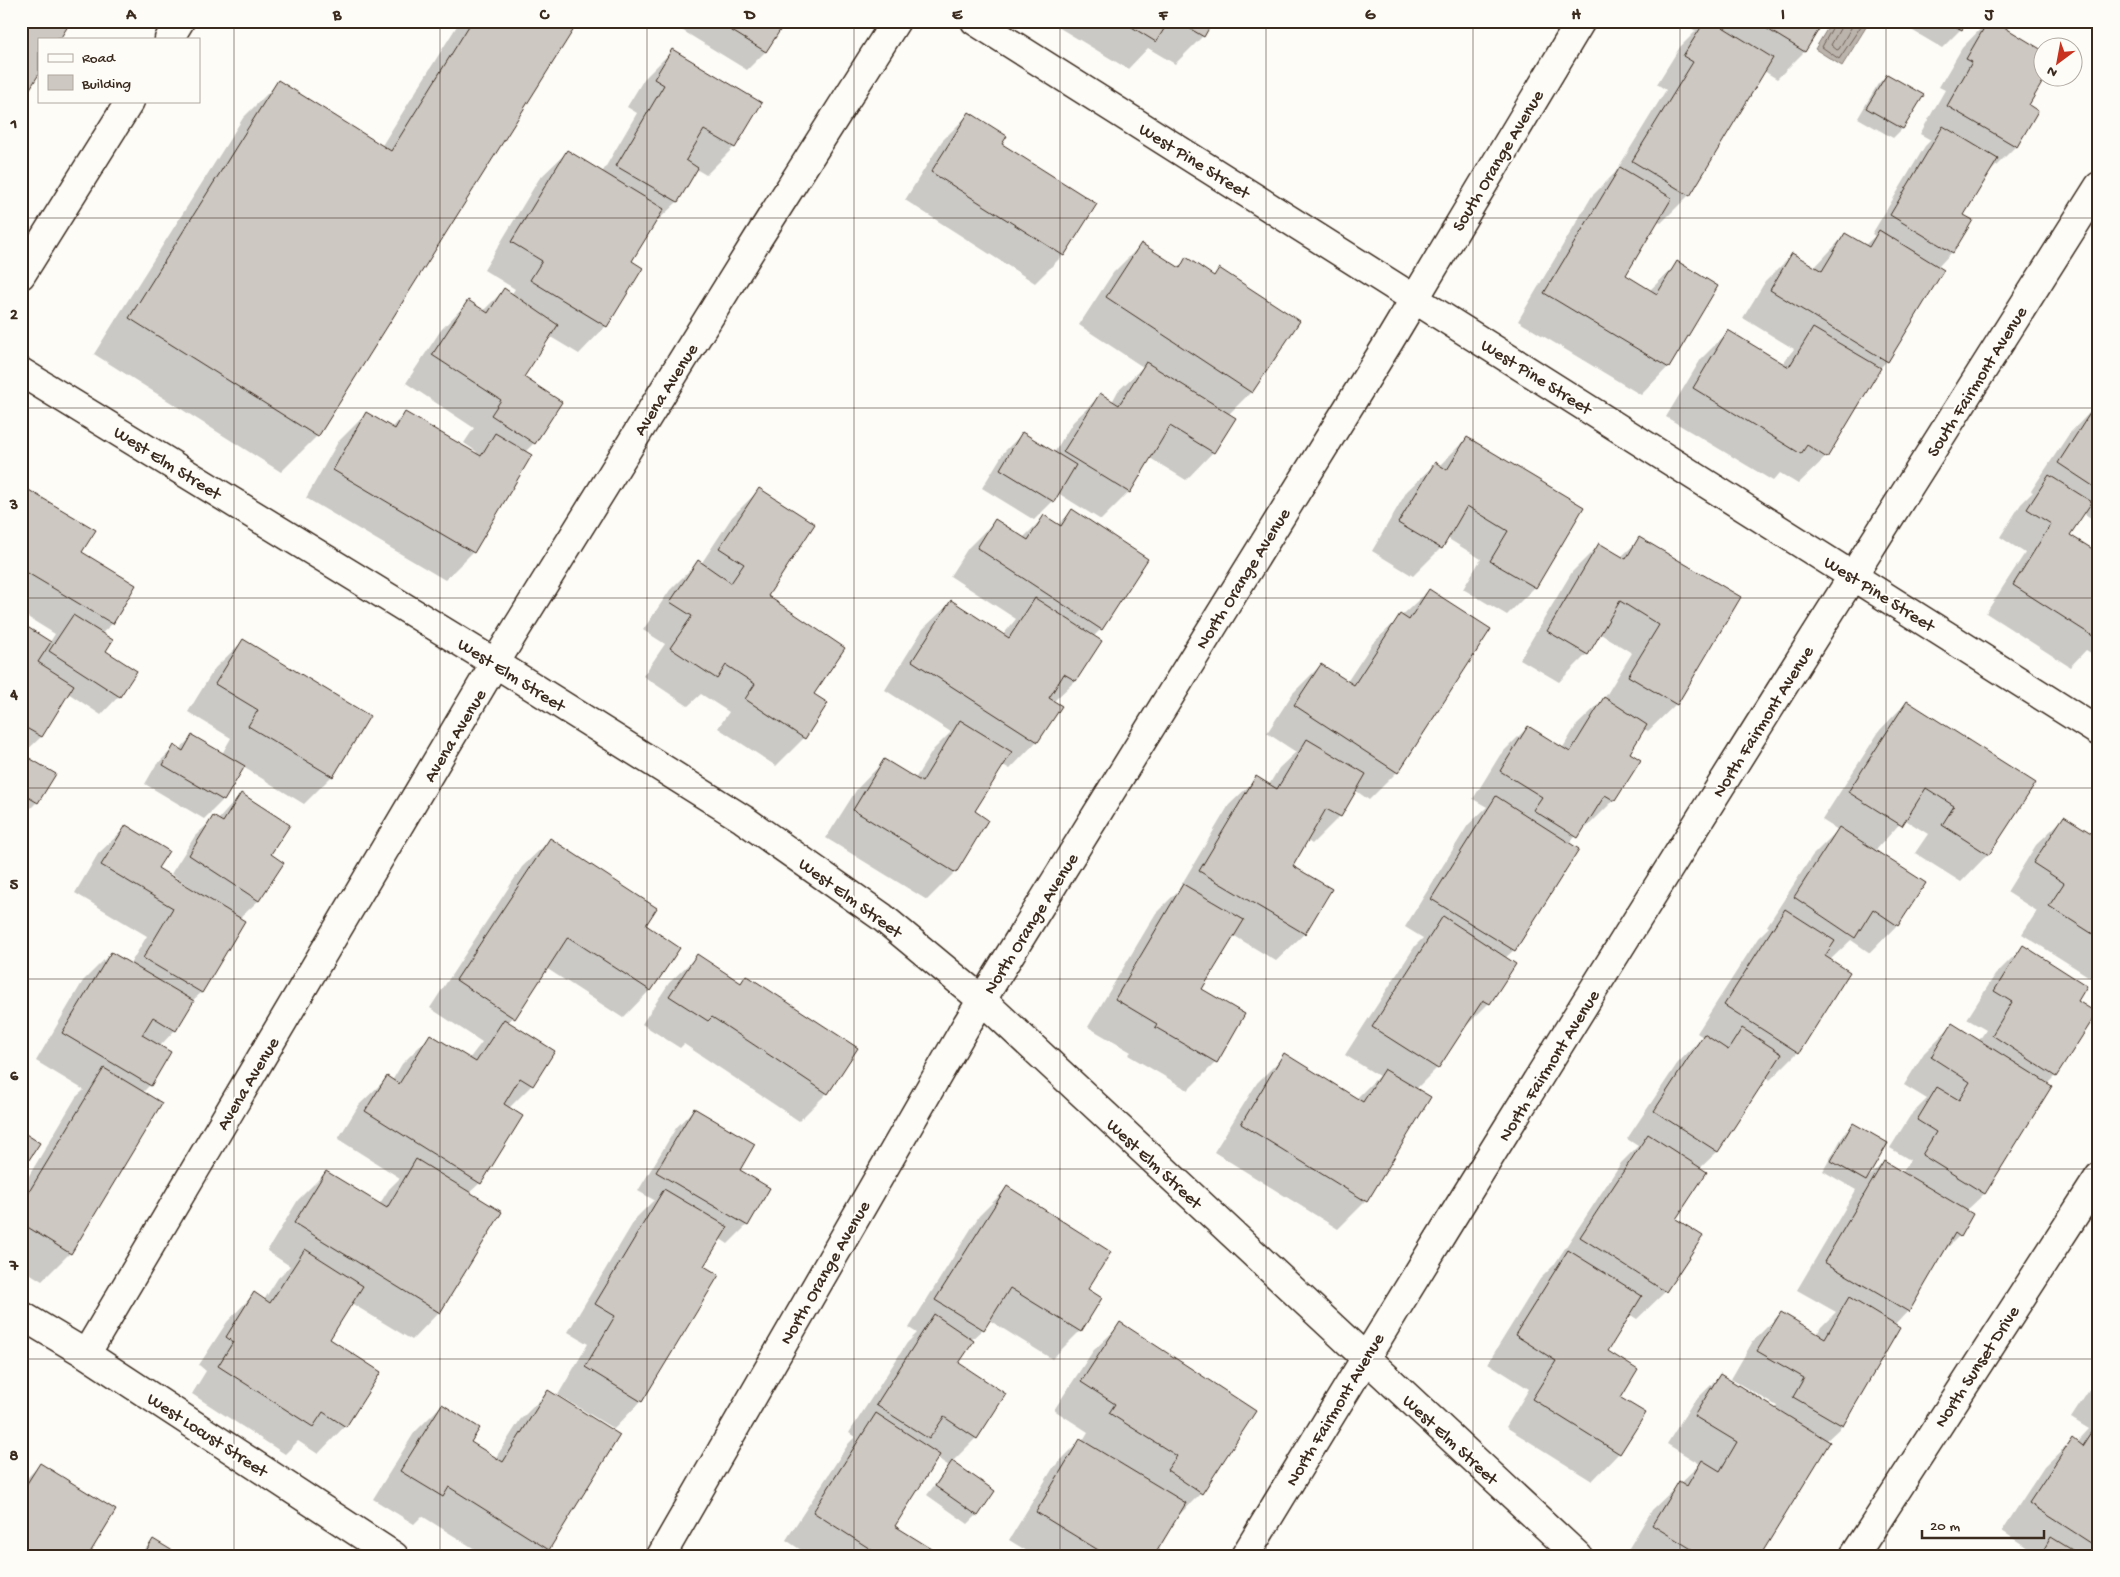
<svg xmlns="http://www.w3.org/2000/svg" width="2120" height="1577" font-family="'Gochi Hand',sans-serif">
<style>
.water{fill:#bbb4ad;stroke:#887d74}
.shadow{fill:#0003}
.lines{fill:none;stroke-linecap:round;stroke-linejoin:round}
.shore{stroke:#6e6157;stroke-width:1}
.building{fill:#cdc8c2;stroke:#3b2a1e}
.minor-casing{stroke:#3b2a1e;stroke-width:31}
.minor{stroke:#fdfcf7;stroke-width:28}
.grid{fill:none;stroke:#3b2a1e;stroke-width:1;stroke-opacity:0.55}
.labels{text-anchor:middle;stroke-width:4;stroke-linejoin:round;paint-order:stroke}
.street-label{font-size:18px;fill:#3b2a1e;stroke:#fdfcf7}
.neatline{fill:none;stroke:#3b2a1e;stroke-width:2}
.grid-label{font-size:16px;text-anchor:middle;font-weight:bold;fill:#3b2a1e}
</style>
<rect width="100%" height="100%" fill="#fdfcf7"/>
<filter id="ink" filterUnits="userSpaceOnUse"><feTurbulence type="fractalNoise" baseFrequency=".02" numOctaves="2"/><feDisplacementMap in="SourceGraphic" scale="10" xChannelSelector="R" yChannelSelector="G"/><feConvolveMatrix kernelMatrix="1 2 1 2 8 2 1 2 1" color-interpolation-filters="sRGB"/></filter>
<g filter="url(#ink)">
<path class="water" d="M1832 21H1863L1868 24 1842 66 1815 49Z"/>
<path class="shadow" d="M21 21 39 39 25 94 21 98Z
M460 21H577L317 436 281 472 94 354 243 118 279 82 381 147Z
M667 21H784L765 52 747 70Z
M1048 21H1212L1203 36 1175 64 1148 48 1128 69Z
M1695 21H1823L1804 52 1777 79 1764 71 1689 195 1661 223 1657 221 1624 276 1649 291 1678 263 1668 367 1641 395 1518 321 1592 196 1615 173 1666 90 1657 84 1680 47 1696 31 1691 28Z
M1905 21H1966L1961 29 1942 48 1903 25Z
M1988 21 2042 51 2043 78 2027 105 2016 146 1988 174 1963 215 1952 252 1938 267 1887 361 1879 369 1826 457 1798 484 1780 473 1773 481 1666 417 1701 359 1729 331 1782 364 1794 349 1743 318 1765 282 1792 255 1814 268 1845 235 1864 246 1875 236 1872 234 1925 146 1931 140 1920 134 1945 90 1939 87 1962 48Z
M672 51 734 147 706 175 696 169 677 202 651 227 630 262 606 326 579 354 549 336 523 377 561 403 534 443 525 452 473 552 445 580 306 498 338 442 366 414 391 428 405 413 475 454 477 452 464 443 474 428 406 383 441 330 468 302 483 311 504 290 511 295 515 289 484 270 539 179 567 152 602 173 637 113 627 107 644 79Z
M1887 75 1922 96 1902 129 1893 138 1858 118 1878 84Z
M969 114 1000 144 1063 255 1035 283 905 200 942 141Z
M1141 245 1177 268 1187 259 1213 276 1219 270 1251 392 1228 415 1213 452 1186 480 1150 458 1129 492 1101 520 1058 493 1053 501 1034 520 982 488 1004 452 1022 434 1054 453 1073 422 1101 395 1112 402 1118 391 1143 367 1079 325 1113 273Z
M2096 406 2099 408V523L2083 513 2069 535 2099 554V658L2086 650 2070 667 1986 613 2025 553 2000 537 2021 504 2033 492 2031 491 2069 434Z
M1467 438 1535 587 1507 615 1463 589 1481 559 1447 538 1441 548 1413 576 1372 551 1407 491 1435 464 1439 466Z
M22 487 80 553 135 585 112 624 101 634 104 651 119 696 101 715 68 693 41 737 22 755 37 802 21 818V625L50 642 55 634 21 613Z
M760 489 766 596 813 694 826 704 804 738 776 766 718 728 729 712 701 694 688 706 643 676 665 644 643 630 670 590 698 562 701 564 732 517Z
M1072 511 1101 629 1093 637 1100 641 1075 681 1053 702 1037 741 1010 769 1003 765 974 812 955 872 927 900 826 838 857 789 884 761 915 779 933 750 951 732 885 690 923 629 951 602 1003 635 1016 619 950 576 968 548 996 520 1023 538 1044 517 1058 525Z
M1640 539 1739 598 1676 704 1648 731 1644 729 1628 753 1614 800 1586 828 1584 826 1569 844 1577 849 1514 950 1505 958 1514 964 1489 1003 1462 1030 1437 1068 1416 1089 1366 1201 1338 1229 1214 1152 1257 1083 1285 1055 1356 1099 1379 1076 1345 1055 1415 946 1423 938 1405 927 1468 825 1487 807 1473 799 1500 755 1528 727 1562 749 1576 726 1604 699 1632 653 1599 633 1587 654 1559 682 1520 659 1572 572 1600 544 1621 557Z
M1429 590 1397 772 1369 800 1355 790 1340 816 1312 844 1306 840 1291 866 1331 889 1304 934 1276 961 1233 935 1201 989 1244 1014 1216 1062 1188 1090 1128 1055 1131 1052 1088 1027 1156 913 1177 892 1229 805 1257 778 1269 785 1279 768 1296 752 1267 733 1293 693 1321 665 1347 682 1372 644Z
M243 641 332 776 304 804 243 767 223 800 204 819 145 784 156 765 175 747 179 750 192 736 222 754 231 738 188 712 215 668Z
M1907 702 1988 854 1961 882 1915 853 1928 834 1904 819 1875 851 1897 925 1870 953 1851 940 1830 960 1798 1052 1770 1080 1766 1077 1717 1152 1699 1169 1674 1219 1701 1237 1665 1292 1637 1319 1629 1314 1606 1352 1620 1398 1619 1453 1592 1481 1506 1427 1529 1389 1488 1363 1540 1279 1554 1265 1621 1163 1638 1146 1627 1139 1677 1064 1703 1037 1697 1033 1758 938 1769 927 1767 926 1812 856 1838 830 1822 820 1880 730Z
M241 794 269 855 282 863 258 901 239 919 244 922 201 993 192 1001 175 1030 159 1047 169 1053 150 1085 142 1093 70 1253 42 1281 21 1268V1189L76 1097 84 1090 36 1061 83 981 111 953 130 964 147 936 75 893 98 854 126 827 156 869 192 890 193 889 171 874 195 836 214 818 218 820Z
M2064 818 2099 840V983L2022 934 2037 911 2007 892 2036 845Z
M550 840 644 926 650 990 623 1018 546 968 508 1023 532 1085 509 1108 480 1183 469 1193 439 1312 412 1340 351 1303 328 1339 345 1426 318 1454 298 1441 285 1454 192 1394 206 1371 199 1365 227 1322 254 1294 264 1300 278 1278 290 1266 267 1251 298 1200 326 1172 379 1205 389 1189 400 1178 338 1139 359 1105 387 1078 392 1081 402 1064 430 1036 469 1059 482 1042 430 1008 522 867Z
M2023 947 2076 1001 2055 1076 2047 1084 2050 1087 1984 1194 1966 1211 1959 1236 1943 1252 1908 1311 1894 1326 1899 1328 1842 1426 1826 1441 1758 1556H1630L1626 1553 1652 1510 1700 1464 1667 1444 1692 1404 1720 1376 1775 1410 1777 1406 1731 1379 1753 1341 1781 1313 1817 1334 1821 1327 1836 1312 1797 1290 1856 1190 1823 1171 1844 1134 1853 1125 1866 1180 1884 1162 1902 1173 1910 1160 1890 1148 1910 1116 1927 1099 1904 1085 1924 1053 1952 1025 1978 1042 1986 1030 1967 1019 1995 975Z
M697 956 739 984 747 976 827 1093 799 1121 684 1044 680 1048 642 1024 669 983Z
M694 1109 738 1170 747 1225 728 1244 719 1238 702 1267 641 1401 614 1429 558 1395 588 1344 568 1332 636 1218 654 1200 638 1191 676 1128Z
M1007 1188 1086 1289 1100 1298 1080 1331 1052 1359 989 1320 983 1329 971 1340 957 1364 976 1438 952 1462 977 1515 968 1524 927 1495 949 1466 937 1458 893 1526 938 1556H810L786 1540 849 1443 855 1437 849 1433 907 1343 917 1333 909 1328 979 1216Z
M1121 1324 1201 1493 1175 1519 1153 1556H1035L1009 1540 1053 1468 1080 1441 1082 1442 1088 1432 1054 1410 1093 1351Z
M2099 1375V1542L2087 1556H2035L2037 1554 2002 1531 2044 1467 2072 1440 2076 1443 2089 1429 2071 1418Z
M548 1392V1549L541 1556H486L422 1516 414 1524 373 1499 414 1433 442 1405 470 1443 495 1459 520 1420Z
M40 1465 87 1556H21V1484Z
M154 1540 178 1556H138Z"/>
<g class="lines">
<path class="shore" d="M1836 21 1822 47 1839 59 1861 26V21
M1842 21 1841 27 1831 45 1837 50 1839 49 1855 21"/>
</g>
<path class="building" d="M21 21H60L68 26 60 39H39V74L26 95 21 91Z
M472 21H579L318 437 129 318 278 80 391 151Z
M716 21H786L766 52Z
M1122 21H1169L1156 42Z
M1177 21H1213L1204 37Z
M1705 21H1713L1773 58 1690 196 1632 161 1693 62 1683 56Z
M1754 21H1824L1805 52Z
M1946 21H1967L1962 30Z
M1988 21H1994L2042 50V78H2045L2029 105 2038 111 2017 147 1947 106 1972 62 1966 59Z
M672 49 762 103 735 148 704 130 686 160 698 168 678 202 616 166 664 85 654 79Z
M1887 74 1924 95 1903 129 1866 108Z
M969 112 1007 136 1002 144 1097 204 1064 256 931 172Z
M1943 126 1998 159 1964 215 1973 220 1953 253 1890 215Z
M567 150 664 209 632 261 643 268 607 327 530 280 542 261 511 242Z
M1620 167 1672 198 1626 275 1657 294 1677 261 1718 286 1669 368 1544 293Z
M1879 230 1944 270 1888 362 1770 290 1792 253 1822 271 1845 233 1869 247Z
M1141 243 1180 268 1186 257 1214 276 1219 268 1300 321 1252 393 1106 297Z
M504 288 558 325 524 377 562 402 535 444 491 415 501 400 432 355 468 300 488 313Z
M1813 328 1881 368 1827 458 1807 445 1801 454 1693 388 1728 330 1789 367Z
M1146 362 1236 418 1214 453 1170 426 1130 493 1063 452 1100 393 1119 405Z
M2096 404 2099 406V490L2058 463Z
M366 412 395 429 405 412 481 456 495 433 532 455 474 553 333 470Z
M1022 432 1076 465 1054 502 1000 469Z
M1467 437 1584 507 1536 588 1490 561 1508 531 1467 506 1442 549 1398 523 1435 462 1447 470Z
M2049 475 2092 502 2070 535 2099 553V640L2013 585 2051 524 2027 509Z
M22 486 96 530 82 552 136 585 113 624 21 569Z
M759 488 815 524 768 596 845 648 814 694 828 703 805 739 745 699 755 684 726 665 717 679 670 648 692 616 670 602 698 560 731 583 744 564 719 548Z
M1072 509 1148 559 1102 630 977 548 995 519 1028 540 1044 515 1061 526Z
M1639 537 1741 597 1677 705 1628 676 1659 625 1620 601 1588 655 1547 631 1599 543 1626 559Z
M1429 589 1491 629 1398 773 1294 705 1321 664 1354 685 1400 614 1409 620Z
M1035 598 1102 641 1076 681 1064 674 1049 698 1062 706 1038 742 912 661 951 600 1009 638Z
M73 615 113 640 106 651 137 671 120 697 49 651Z
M21 623 51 642 38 662 74 685 42 737 21 725Z
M243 639 370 716 333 777 248 726 258 710 215 684Z
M1604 697 1647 725 1630 753 1641 760 1615 801 1605 795 1578 838 1533 810 1542 797 1500 771 1528 726 1570 752Z
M1907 701 2036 783 1989 855 1942 825 1954 806 1926 788 1902 826 1848 792Z
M960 720 1012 752 975 811 988 820 956 873 853 810 884 759 922 782Z
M192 735 245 766 224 801 163 765 174 745 183 751Z
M1307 739 1366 774 1341 817 1326 809 1293 866 1332 889 1305 934 1199 871 1256 776 1277 789Z
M21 753 56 774 38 803 28 797 21 808Z
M241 793 290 825 271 854 284 863 259 901 189 855 213 816 223 822Z
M1496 796 1579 849 1515 951 1431 899Z
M2064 816 2099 838V938L2049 906 2064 883 2033 863Z
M126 825 169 851 158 868 245 921 202 993 143 958 173 908 101 865Z
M1839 827 1926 883 1898 926 1873 909 1855 938 1794 897Z
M550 838 657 908 646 925 680 948 651 991 568 937 515 1019 456 980Z
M1183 884 1244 920 1202 989 1245 1014 1217 1063 1155 1027 1157 1024 1115 999Z
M1785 909 1835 941 1825 956 1850 972 1799 1053 1724 1005Z
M1443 916 1516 964 1490 1004 1483 1000 1438 1069 1372 1027Z
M2023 945 2087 986 2078 1001 2097 1013 2056 1077 1992 1035 2012 1002 1994 991Z
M111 952 194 1001 176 1031 153 1017 142 1035 171 1052 151 1086 62 1033Z
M697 954 741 983 746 975 858 1048 828 1094 712 1017 708 1021 669 996Z
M504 1019 555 1051 533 1086 520 1078 504 1104 523 1116 481 1184 365 1111 387 1076 399 1084 430 1034 476 1062Z
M1952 1023 2052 1086 1985 1194 1922 1155 1936 1132 1917 1120 1937 1087 1959 1100 1970 1082 1931 1057Z
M1742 1028 1782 1054 1718 1152 1654 1111 1704 1034 1728 1050Z
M1284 1053 1363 1102 1384 1069 1431 1097 1367 1202 1241 1124Z
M104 1068 162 1103 71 1254 21 1223V1205Z
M694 1108 755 1144 740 1170 770 1188 748 1226 656 1172Z
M1853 1123 1888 1143 1866 1181 1831 1161Z
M21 1131 40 1143 21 1172Z
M1648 1134 1707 1172 1676 1219 1703 1236 1666 1292 1580 1237Z
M416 1159 502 1212 440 1313 294 1223 326 1171 387 1208Z
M1884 1161 1973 1214 1960 1237 1955 1233 1909 1312 1824 1262Z
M1007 1186 1111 1252 1088 1289 1102 1298 1081 1332 1010 1288 984 1330 935 1300Z
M664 1189 728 1227 704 1266 719 1275 642 1402 585 1367 615 1316 595 1304Z
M305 1249 363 1286 330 1339 381 1372 346 1427 323 1412 313 1427 218 1366 233 1342 226 1337 254 1292 270 1303Z
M1568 1250 1642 1296 1608 1351 1638 1370 1621 1398 1646 1413 1620 1454 1532 1399 1556 1361 1515 1335Z
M1849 1297 1900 1328 1843 1426 1793 1397 1804 1378 1757 1351 1781 1312 1825 1338Z
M934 1314 974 1341 959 1363 1006 1394 977 1439 944 1417 929 1439 876 1405Z
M1120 1322 1256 1411 1202 1494 1167 1470 1177 1456 1109 1413 1115 1404 1081 1382Z
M1720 1374 1830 1442 1760 1556H1703L1652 1525 1679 1481 1687 1486 1702 1460 1720 1471 1737 1442 1694 1416Z
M548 1390 620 1435 549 1550 449 1487 443 1497 400 1471 442 1404 480 1428 471 1442 503 1462Z
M876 1413 940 1455 895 1526 940 1554 939 1556H881L813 1512Z
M2099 1420V1544L2097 1547 2029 1503 2072 1438 2082 1446Z
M1080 1439 1186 1503 1154 1556H1108L1036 1512Z
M952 1461 995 1491 978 1516 935 1486Z
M40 1463 116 1510 88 1556H32L21 1549V1493Z
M2051 1537 2082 1556H2040Z
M153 1539 181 1556H143Z"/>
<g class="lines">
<defs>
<path id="minor" d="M975 21 2099 732
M169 39 180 21
M21 275 130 101
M21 372 495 663 743 819 882 917 982 1000 1578 1556
M21 1315 86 1354 394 1556
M86 1354 495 663 757 240 896 21
M661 1556 967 1024 1390 340 1581 21
M1245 1556C1524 1096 1811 641 2099 186
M1854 1556 2099 1177"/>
</defs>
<use href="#minor" class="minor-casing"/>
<use href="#minor" class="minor"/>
</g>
</g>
<path class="grid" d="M234 21V1556M440 21V1556M647 21V1556M854 21V1556M1060 21V1556M1266 21V1556M1473 21V1556M1680 21V1556M1886 21V1556M21 218H2099M21 408H2099M21 598H2099M21 788H2099M21 979H2099M21 1169H2099M21 1359H2099"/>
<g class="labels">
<g class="street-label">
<text transform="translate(1195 160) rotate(32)" y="6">West Pine Street</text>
<text transform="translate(1497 160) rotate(-59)" y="6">South Orange Avenue</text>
<text transform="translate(1537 376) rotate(32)" y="6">West Pine Street</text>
<text transform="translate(1976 381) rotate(-58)" y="6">South Fairmont Avenue</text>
<text transform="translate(665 389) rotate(-58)" y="6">Avena Avenue</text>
<text transform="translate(168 462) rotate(32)" y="6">West Elm Street</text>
<text transform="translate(1242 578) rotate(-58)" y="6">North Orange Avenue</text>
<text transform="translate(1880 593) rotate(32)" y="6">West Pine Street</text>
<text transform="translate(512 674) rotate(32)" y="6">West Elm Street</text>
<text transform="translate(1762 721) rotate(-58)" y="6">North Fairmont Avenue</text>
<text transform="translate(454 735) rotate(-59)" y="6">Avena Avenue</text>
<text transform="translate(851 897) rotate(36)" y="6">West Elm Street</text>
<text transform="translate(1030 923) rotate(-58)" y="6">North Orange Avenue</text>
<text transform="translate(1548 1065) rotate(-58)" y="6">North Fairmont Avenue</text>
<text transform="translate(247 1083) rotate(-59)" y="6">Avena Avenue</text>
<text transform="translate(1155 1163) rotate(43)" y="6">West Elm Street</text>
<text transform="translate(824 1272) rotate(-60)" y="6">North Orange Avenue</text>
<text transform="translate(1976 1366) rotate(-57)" y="6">North Sunset Drive</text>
<text transform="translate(1334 1409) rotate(-59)" y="6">North Fairmont Avenue</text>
<text transform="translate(208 1434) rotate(33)" y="6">West Locust Street</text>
<text transform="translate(1451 1439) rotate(43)" y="6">West Elm Street</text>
</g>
</g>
<rect width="2120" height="1577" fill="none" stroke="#fdfcf7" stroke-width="55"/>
<rect x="38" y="38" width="162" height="65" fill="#fdfcf7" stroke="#afa8a0"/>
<rect x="48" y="54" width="25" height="8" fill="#fdfcf7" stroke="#afa8a0"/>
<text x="82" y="62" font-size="15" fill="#3b2a1e">Road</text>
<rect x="48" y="75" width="25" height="15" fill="#cdc8c2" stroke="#afa8a0"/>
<text x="82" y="88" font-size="15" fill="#3b2a1e">Building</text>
<g transform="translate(2058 62) rotate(212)"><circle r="24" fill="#fdfcf7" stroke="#afa8a0"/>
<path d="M0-4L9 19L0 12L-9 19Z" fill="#c8321e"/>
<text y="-8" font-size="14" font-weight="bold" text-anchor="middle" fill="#3b2a1e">N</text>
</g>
<path d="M1922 1530v8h122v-8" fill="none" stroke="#3b2a1e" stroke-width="2.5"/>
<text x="1930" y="1530" font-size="15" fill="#3b2a1e" stroke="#fdfcf7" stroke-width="4" paint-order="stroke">20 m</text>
<rect x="28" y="28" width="2064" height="1522" class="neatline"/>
<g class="grid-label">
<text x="131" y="19">A</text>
<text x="337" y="19">B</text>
<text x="544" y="19">C</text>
<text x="750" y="19">D</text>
<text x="957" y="19">E</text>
<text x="1163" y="19">F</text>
<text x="1370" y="19">G</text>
<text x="1576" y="19">H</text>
<text x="1783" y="19">I</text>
<text x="1989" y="19">J</text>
<text x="14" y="128">1</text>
<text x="14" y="319">2</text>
<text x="14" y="509">3</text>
<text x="14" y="699">4</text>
<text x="14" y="889">5</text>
<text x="14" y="1080">6</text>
<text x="14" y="1270">7</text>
<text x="14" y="1460">8</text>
</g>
</svg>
